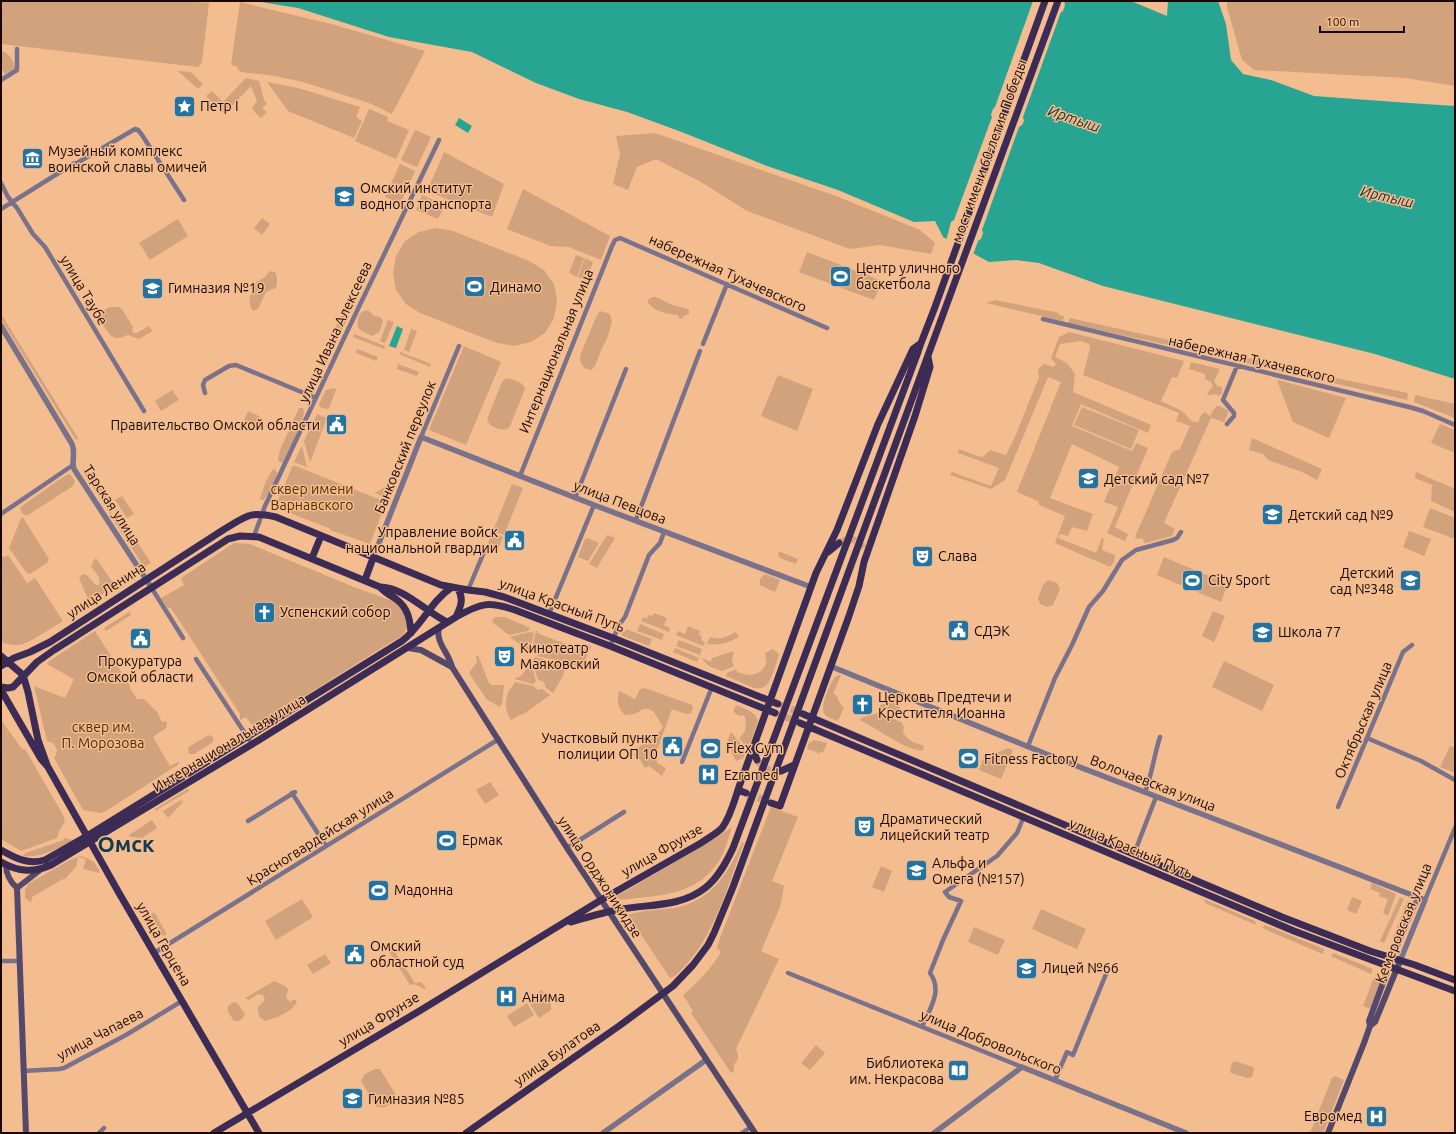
<svg xmlns="http://www.w3.org/2000/svg" width="1456" height="1134" font-family="Ubuntu,sans-serif">
<style>
.green{fill:#d1a27b}
.water{fill:#27a492}
.pier{fill:#f3bd90}
.lines{fill:none;stroke-linecap:round;stroke-linejoin:round}
.primary-tunnel{stroke:#d2a27a;stroke-width:7;stroke-dasharray:7 3.5;stroke-linecap:butt}
.minor{stroke:#7a728a;stroke-width:4.5}
.tertiary{stroke:#7a728a;stroke-width:5.5}
.secondary{stroke:#55496b;stroke-width:6}
.primary{stroke:#3c2c55;stroke-width:7}
.labels{text-anchor:middle;stroke-width:3;stroke-linejoin:round;paint-order:stroke}
.poi-label{font-size:14px;fill:#1a0800;stroke:#f3bd90;text-anchor:start}
.street-label{font-size:14px;fill:#1a0800;stroke:#f3bd90}
.park-label{font-size:14px;fill:#572d00;stroke:#f3bd90}
.water-label{font-size:15px;font-style:italic;fill:#1b2f2b;stroke:#f3bd90}
.town-label{font-size:22px;font-weight:bold;fill:#143951;stroke:#f3bd90}
</style>
<rect width="100%" height="100%" fill="#f3bd90"/>
<path class="green" d="M1 1H183L209 3 202 62 198 67 1 44Z
M1227 1H1455V86L1405 78 1254 70 1242 60 1227 7Z
M240 2 335 25 425 51 392 114 369 103 303 82 275 76 240 72 236 66 231 65Z
M1 51C9 52 14 61 15 69L5 74 1 68Z
M178 71 191 72 203 84 198 89Z
M246 78 259 81 264 100 267 104 262 108 267 112 261 118 252 109 253 107V106L257 101 251 86 224 114 206 96 212 91 223 102Z
M267 82 298 88 360 107 356 117 362 121 354 138 288 111Z
M369 109 388 117 387 121 409 130 396 159 355 141Z
M415 130 431 137 417 167 401 160Z
M655 133 836 196 920 230 935 243 931 254 880 245 850 249 747 211 701 182 656 159 637 167 628 190 613 184 620 154 616 136Z
M444 152 504 184 492 217 427 191Z
M400 164 415 171 400 204 385 197Z
M523 189 610 236 601 260 569 247 551 246 507 229Z
M422 195 445 205 438 219 416 210Z
M262 218 270 224 262 235 254 228Z
M178 219 188 236 150 260 139 243Z
M436 228 453 231 529 261 544 270 554 284 557 301 554 318 545 333 531 342 514 346 497 343 420 313 406 304 396 290 393 273 396 256 405 241 419 232Z
M807 252 882 281 874 300 799 272Z
M576 255 584 258 577 277 569 273Z
M585 258 593 262 586 280 578 277Z
M270 271 275 272C278 277 277 282 276 288L266 292 258 309 253 311C245 298 253 294 256 282L264 278Z
M652 297H656L672 305 687 309 689 310V314L684 316 682 319 679 318 678 315C667 314 655 312 648 303V300Z
M995 300 1059 313 1058 315 1064 316 1063 321 986 303Z
M109 307H119L122 309 133 327 132 330 133 333H137L149 326 152 330 151 332 139 339 128 335C125 335 122 338 119 338 109 339 103 324 99 317V314Z
M368 310 374 316 380 317 383 320 380 331 373 336 363 332 358 328C357 319 358 311 368 310Z
M600 311 610 314 612 322 607 339 602 348 595 366 591 370C583 368 580 365 580 356L597 315Z
M1 314 78 438 76 440 1 319Z
M345 315 348 317 326 364 322 365 321 363V358L341 316Z
M1070 318 1237 355 1236 360 1068 323Z
M388 320 394 322 385 343 380 341Z
M411 329 417 331 409 352 404 350Z
M1069 332 1184 361 1177 378 1172 377 1161 401C1168 405 1176 407 1183 412 1188 415 1189 423 1198 422L1202 414 1205 412 1210 416 1216 406H1220L1229 411 1224 422 1211 418 1164 523 1175 529 1172 536 1145 543 1142 538 1137 539 1135 537 1172 452 1180 449 1190 426 1176 421 1179 413 1083 375 1090 348 1089 344 1081 341 1060 344 1055 357 1067 363 1075 374 1073 392 1151 425 1148 433 1081 404 1072 426 1132 451 1136 443 1148 448 1115 527 1128 534 1125 541 1107 533 1118 507 1104 502 1119 467 1072 444 1050 498 1093 514 1087 531 1072 527 1068 536 1060 534 1058 538 1096 553 1102 538 1104 539 1102 550 1115 555 1114 562 1110 567 1055 543 1065 516 1039 505 1038 501 1017 492 1061 382 1048 377 1005 480 991 489 950 475 952 472 991 486 999 468 958 453 959 449 977 456 983 457 990 450 1006 455 1015 437 1039 377 1038 372 1039 368 1044 364 1054 367 1056 364 1051 358 1059 337Z
M354 334 385 346 384 349 353 337Z
M464 346 501 362 466 445 429 430Z
M357 349 378 357 376 361 356 353Z
M400 352 431 364 430 367 399 354Z
M1243 357 1325 375 1324 381 1242 362Z
M1191 362 1220 369 1214 381 1217 386 1222 387V394L1218 396 1217 394 1208 395 1207 394 1213 386 1211 382 1205 379V374L1189 369Z
M398 364 419 372 417 376 397 369Z
M778 375 813 389 797 431 761 416Z
M1331 377 1408 393 1407 400 1329 382Z
M506 378C513 379 523 382 525 389L510 426C505 433 496 428 490 425L487 419 502 382Z
M1277 380 1346 398 1329 438 1293 422Z
M335 388 336 390 329 408 327 409 320 407 319 404 326 390Z
M172 390 179 400 161 411 155 401Z
M1415 395 1455 404V418L1414 402Z
M1082 407 1139 430 1131 449 1074 425Z
M299 408H303L304 412 303 418 283 463 278 461 280 450Z
M248 411 261 417 257 425 244 420Z
M317 414 326 418V420L310 463 304 441Z
M1440 424 1455 430V453L1431 443Z
M1252 438 1322 469 1317 480 1302 472 1268 460 1263 454 1249 450Z
M302 446 307 467 294 462Z
M293 465 386 502 370 544 330 530 331 529 275 507Z
M84 469 85 471 92 473 112 505 111 515 82 470Z
M275 469 277 473C275 482 270 494 263 500L260 499 266 481 272 470Z
M1416 472 1455 489V512L1431 501 1432 485 1415 478Z
M70 474 75 481 73 486 28 515H25L22 513 20 508 22 506 66 475Z
M393 482 386 498 375 493Z
M512 484 523 488 504 535 493 531Z
M122 496 134 514 127 518 115 500Z
M1430 508 1455 518V539L1423 527Z
M116 509 151 563 144 567 113 519Z
M22 516 49 559 47 563 30 574 26 572 9 548Z
M1409 531 1431 539 1424 556 1403 547Z
M492 533 503 537 497 552 486 548Z
M607 535 615 538 597 568 589 564Z
M587 538 599 543 588 561 578 557 585 539Z
M234 543 250 544 354 587 398 603 403 609 408 626 402 636 383 647 254 728 246 717 240 720V714L171 608 167 607 161 598 184 585 181 578Z
M779 552H781L798 559 796 564 780 558 778 555Z
M8 555 27 583 35 578 63 621C52 627 31 643 19 645 13 646 7 644 1 642V556L6 557Z
M1164 557 1228 584 1221 602 1157 575Z
M96 558 115 586 92 601 87 597 79 578 83 574C89 575 91 581 96 585H99C102 578 95 572 91 567L94 560Z
M765 574 780 580 775 592 760 585V579Z
M1048 580 1057 583 1060 589 1053 605 1047 607 1040 604 1038 598 1043 585Z
M1213 611 1225 616 1214 642 1202 636Z
M129 612 131 615 106 631 104 628Z
M654 613 667 618 664 625 670 628 669 632 641 621 643 617 647 619 648 615 652 616Z
M496 617H505L530 628 528 631 509 635 493 623 492 620Z
M640 624 664 634 662 640 637 631Z
M688 626 700 631 699 635 702 636 701 640 705 642 703 646 676 635 678 631 685 634Z
M626 629 652 639 649 646 623 636 620 630 625 632Z
M95 631 129 684 131 690 137 699H144L157 712 162 722 166 721 167 725 166 727V728L153 737 170 766 178 762 179 764 106 811 100 813 83 810 54 758C57 753 58 748 53 743L47 741 34 686 65 698 74 679 50 666 47 664 48 662Z
M536 631H537V633L566 644 536 653H531Z
M529 632 534 633 530 652 510 637Z
M735 632 739 636C729 644 719 645 707 644L710 637C719 640 727 638 735 632Z
M679 640 702 649 700 655 676 646Z
M569 644 582 647 583 644 591 646 582 668 569 663 537 656V655Z
M675 648 699 658 697 662 673 652Z
M773 649 779 654C777 661 771 684 764 687 761 689 758 688 754 688L726 676 727 673 736 669 738 673 739 672C749 678 763 674 766 663 767 659 765 657 765 653Z
M734 651 732 660 734 666 722 671 709 666 701 658 711 662 712 658Z
M478 655 489 683 492 685H503L504 686 502 704 499 707 492 702 487 700 469 673 477 662 476 657Z
M535 657 566 665 563 676 553 693 545 687V684L543 681 538 680 532 661Z
M530 660 536 681 533 684 515 679 517 677H520L529 666V662Z
M1224 661 1274 685 1262 711 1212 687Z
M838 675H841L833 694 837 696 838 700 844 708 838 721C833 719 827 718 824 713 820 707 831 678 838 675Z
M515 682 533 686 538 690 542 689 550 695 522 715 521 714 511 720C505 712 504 700 509 691 511 687 513 686 515 682Z
M645 688 692 705 693 709 691 713 686 714 672 709 656 753 657 763 666 768 662 776 649 766 645 768 634 750 656 736 663 727 654 712 649 709H643L635 714 625 715C617 708 617 701 619 691L635 699 640 689Z
M889 703C894 703 897 703 900 707L899 711 895 713 880 709V705Z
M736 705C744 709 756 711 758 721L748 749 739 738C745 733 747 728 745 720L746 719 743 715 740 716 733 712Z
M878 713 901 722 904 727 903 732C907 738 911 742 918 744 920 744 922 745 924 746L923 750C911 754 873 726 860 720L861 718Z
M1 720 22 749H25L63 815 65 821 59 831 57 838 21 851 1 839Z
M731 732 746 750 743 758 736 761 730 749 725 747Z
M209 735 213 737V742L194 754H189L188 748 190 746Z
M814 740 827 743 824 751 817 754V752L807 749 809 743Z
M1450 746 1455 748 1454 761 1455 773 1440 767Z
M1008 748 1013 750 1001 779 979 770 983 759Z
M490 782 499 795 485 804 476 790Z
M187 789 189 790V791L155 811V809Z
M181 800 183 802 168 818 163 811Z
M771 807 798 817 772 881 784 886 780 907 761 951 779 959 736 1049C738 1054 740 1060 734 1064V1071L731 1073 691 1013 693 1011 683 995C698 982 711 969 721 952L717 948 720 938Z
M152 820 157 828 142 838 130 837 129 835Z
M732 827C729 836 726 847 722 856 699 897 660 895 620 900L617 896 713 840Z
M64 838 73 840C57 849 41 858 23 856L25 853 64 840Z
M742 842 744 843C728 884 714 938 682 969 678 973 675 977 670 978L628 915C642 910 659 910 674 908 710 902 729 873 742 842Z
M80 856C90 858 97 863 100 873L83 869 86 859 78 857 76 867 65 879H63L32 897V900L30 902 25 898V890L28 884 68 861Z
M881 866 892 871 884 892 872 887Z
M1372 883 1396 894 1388 916 1383 913 1388 899 1379 896 1380 893 1370 889Z
M1352 897 1362 901 1356 914 1347 910Z
M1400 897 1404 899 1384 943 1380 941Z
M302 899 313 917 276 940 265 921Z
M1204 899 1255 921 1256 925 1205 903Z
M1407 901 1410 903 1395 941 1392 940Z
M1041 909 1086 929 1077 949 1032 929Z
M154 912 167 934 163 936 150 915Z
M1265 925 1324 949 1323 954 1262 928Z
M974 927 1005 940 998 955 968 942Z
M392 947 415 983 421 982 426 988 424 989 414 984 410 985 388 950Z
M1333 953 1373 969 1371 974 1331 956Z
M325 954 331 963 313 974 307 965Z
M1374 977 1383 981 1371 1009 1363 1006Z
M274 981 285 986 288 989 286 997 290 1002 295 999 297 1002C291 1012 277 1018 265 1021 259 1017 258 1015 258 1007L265 1000 263 995 258 994 249 1000 245 998Z
M542 990 551 1004V1010L539 1018 527 999Z
M234 1002 237 1003 245 1014 243 1018 239 1021H234L228 1012V1006Z
M527 1003 534 1015 514 1027 507 1016Z
M816 1045 825 1053 810 1070 801 1063Z
M1235 1061 1253 1067 1254 1069 1252 1077 1248 1078 1231 1073 1230 1070 1232 1063Z
M375 1069H380L396 1095C393 1104 387 1109 377 1107L361 1081 365 1074Z
M1335 1076 1344 1080 1323 1133H1310L1332 1078Z"/>
<path class="water" d="M255 1H1131L1167 16 1168 1H1218L1226 24 1231 60 1243 74 1271 80 1314 96 1409 103 1455 106V379L1375 354 1103 286 1039 263 1016 260 989 262 943 237 935 221 914 222 838 190 767 166 679 131 627 112 579 99 536 83 472 52 389 37 298 8Z
M459 118 472 126 468 133 455 125Z
M397 326 403 329 396 348 389 346Z"/>
<path class="pier" d="M1033 1H1064L1065 5 1063 11 1061 12 1023 117 1024 121 1022 125 1019 127 982 230 983 233 981 239 978 241 973 255 946 241 951 222 954 220 992 117 991 115 993 109 995 107Z"/>
<g class="lines">
<path class="primary-tunnel" d="M839 543C848 537 857 538 863 548
M781 705 803 714
M775 713 799 722
M757 760C762 768 770 772 780 771
M748 794 770 802"/>
<path class="minor" d="M1 80 17 70V49
M1 183 8 197 17 208 33 234 45 247 144 411
M1 209 73 164 77 163 135 129 138 130 142 135 184 200
M1043 319 1409 407 1423 411 1455 425
M703 344 727 284
M205 393 203 385 205 380 229 366 236 365 316 398
M1227 424 1234 416V413L1223 400 1237 366
M421 437 459 346
M520 476 612 246 615 240 620 238 827 328
M575 498 626 369
M1 514 73 465
M636 520 700 351
M254 536 265 506 344 338 439 140
M151 587 183 638
M468 590 484 552
M549 614 594 505
M610 646 619 625 625 617 649 555 660 543 664 532
M196 659 252 744
M1367 738 1421 761 1455 780
M1028 746 1055 678 1072 645 1089 607 1103 591 1122 560 1136 550 1173 540 1177 538 1181 532
M682 762 712 687
M1145 792C1152 775 1154 755 1160 737
M292 793 326 846
M1338 807 1403 652 1412 645
M248 821 295 792
M567 848 624 812
M1134 854 1156 797
M1425 900 1455 828
M154 953 499 739
M1 961H20
M788 973 1022 1067
M922 1027C930 1008 943 991 930 973L943 940 961 901 949 897 945 892 997 856 1017 833 1024 816
M23 1071 59 1069 64 1068 126 1035 182 1001
M1055 1080 1067 1052 1073 1055 1106 974
M99 1133 104 1128
M742 1133 751 1127"/>
<path class="tertiary" d="M1 326 72 444C76 453 71 461 74 469L151 587
M373 558 421 437 594 505 811 587
M830 666 1051 756 1425 900 1400 961
M1392 958 1418 897
M603 1133 706 1060
M934 1133 1022 1067 1186 1133"/>
<path class="secondary" d="M439 628C435 642 449 653 452 667L567 848 755 1133
M408 648 421 650 452 667
M6 865C6 873 10 882 17 888
M17 888 26 1133
M17 888 40 870
M1370 1026 1375 1022 1400 961
M1328 1133 1364 1043 1370 1026 1369 1021 1392 958"/>
<path class="primary" d="M828 552 839 543
M312 558 321 536
M365 580 373 558
M380 587C384 592 390 595 396 599 408 608 410 619 411 633
M456 617C461 606 464 599 458 589
M1 656 23 675 28 692 38 740 47 765
M1 666 14 658 30 652 50 642 223 530C247 516 248 511 276 517L441 585 468 590 485 592 504 597 613 638 778 704
M1 687 8 688 13 687 37 662 54 650 228 539 240 536 259 537 380 587C404 587 426 612 447 622
M1 690 41 759 48 767 119 893 259 1133
M803 714 1282 917 1370 951 1415 965 1455 980
M800 723 1294 931 1455 991
M753 748 757 760
M781 771 794 765
M738 790 746 793
M771 803 780 806 849 616 859 586 864 562 915 416 930 367 928 357
M1 850C15 858 28 865 45 860L87 836 402 641C422 626 430 602 452 587
M1 862C19 872 33 873 51 865L259 740 456 617C481 603 488 601 515 610L610 646 775 713
M571 922C588 917 604 912 622 909 650 904 681 907 705 888 718 878 726 863 733 848L918 352 921 343 935 307 1045 1
M214 1133 421 1010 601 900 701 843C708 838 716 834 722 828 731 816 735 798 740 784L816 573 837 530 878 424 913 349 921 343
M466 1133 619 1026 673 986 693 965 708 945 714 933 733 887 1058 1"/>
</g>
<defs>
<symbol id="sight-square" viewBox="-11 -11 22 22"><rect x="-9" y="-9" width="18" height="18" rx="4" fill="#2273a4" stroke="#f3bd90"/><path d="M0-6L1.8-2.2L6-1.7L2.9 1.2L3.7 5.4L0 3.3L-3.7 5.4L-2.9 1.2L-6-1.7L-1.8-2.2Z" fill="#fff"/></symbol>
<symbol id="museum-square" viewBox="-11 -11 22 22"><rect x="-9" y="-9" width="18" height="18" rx="4" fill="#2273a4" stroke="#f3bd90"/><path d="M0-6L6-3V-2H-6V-3ZM-5-1h2V3h-2ZM-1-1h2V3h-2ZM3-1h2V3H3ZM-6 4H6V6H-6Z" fill="#fff"/></symbol>
<symbol id="university-square" viewBox="-11 -11 22 22"><rect x="-9" y="-9" width="18" height="18" rx="4" fill="#2273a4" stroke="#f3bd90"/><path d="M0-5L7-2L0 1L-7-2ZM-4 1L0 2.5L4 1V4Q0 6-4 4Z" fill="#fff"/></symbol>
<symbol id="stadium-square" viewBox="-11 -11 22 22"><rect x="-9" y="-9" width="18" height="18" rx="4" fill="#2273a4" stroke="#f3bd90"/><path d="M0-5a6.5 5 0 1 0 0 10a6.5 5 0 1 0 0-10ZM-3.5-1.8h7v3.6h-7Z" fill="#fff"/></symbol>
<symbol id="school-square" viewBox="-11 -11 22 22"><rect x="-9" y="-9" width="18" height="18" rx="4" fill="#2273a4" stroke="#f3bd90"/><path d="M0-5L7-2L0 1L-7-2ZM-4 1L0 2.5L4 1V4Q0 6-4 4Z" fill="#fff"/></symbol>
<symbol id="civic-square" viewBox="-11 -11 22 22"><rect x="-9" y="-9" width="18" height="18" rx="4" fill="#2273a4" stroke="#f3bd90"/><path d="M-.6-6.5H3V-4.5H.6V-3L4-1V1h2V6H-6V1h2V-1L-.6-3ZM-1.2 2.5V6h2.4V2.5Z" fill="#fff"/></symbol>
<symbol id="theatre-square" viewBox="-11 -11 22 22"><rect x="-9" y="-9" width="18" height="18" rx="4" fill="#2273a4" stroke="#f3bd90"/><path d="M-5-5.5Q0-4 5-5.5V0Q5 5 0 6Q-5 5-5 0ZM-3.3-2.5H-1v1.5H-3.3ZM1-2.5H3.3v1.5H1ZM-2.8 1Q0 5.5 2.8 1Z" fill="#fff"/></symbol>
<symbol id="church-square" viewBox="-11 -11 22 22"><rect x="-9" y="-9" width="18" height="18" rx="4" fill="#2273a4" stroke="#f3bd90"/><path d="M-1.2-6h2.4v3.5h3.3v2.4h-3.3V6h-2.4V-.1h-3.3v-2.4h3.3Z" fill="#fff"/></symbol>
<symbol id="hospital-square" viewBox="-11 -11 22 22"><rect x="-9" y="-9" width="18" height="18" rx="4" fill="#2273a4" stroke="#f3bd90"/><path d="M-5-5h3v3.5h4V-5h3V5h-3V1.5h-4V5h-3Z" fill="#fff"/></symbol>
<symbol id="library-square" viewBox="-11 -11 22 22"><rect x="-9" y="-9" width="18" height="18" rx="4" fill="#2273a4" stroke="#f3bd90"/><path d="M-6-4Q-3-5.5-.7-3.5V5Q-3 3-6 4ZM6-4Q3-5.5 .7-3.5V5Q3 3 6 4Z" fill="#fff"/></symbol>
</defs>
<g fill-rule="evenodd">
<use href="#sight-square" x="172" y="94" width="25" height="25"/>
<use href="#museum-square" x="20" y="146" width="25" height="25"/>
<use href="#university-square" x="332" y="184" width="25" height="25"/>
<use href="#stadium-square" x="828" y="264" width="25" height="25"/>
<use href="#stadium-square" x="462" y="274" width="25" height="25"/>
<use href="#school-square" x="140" y="276" width="25" height="25"/>
<use href="#civic-square" x="324" y="412" width="25" height="25"/>
<use href="#school-square" x="1076" y="466" width="25" height="25"/>
<use href="#school-square" x="1260" y="502" width="25" height="25"/>
<use href="#civic-square" x="502" y="528" width="25" height="25"/>
<use href="#theatre-square" x="910" y="544" width="25" height="25"/>
<use href="#stadium-square" x="1180" y="568" width="25" height="25"/>
<use href="#school-square" x="1398" y="568" width="25" height="25"/>
<use href="#church-square" x="252" y="600" width="25" height="25"/>
<use href="#civic-square" x="946" y="618" width="25" height="25"/>
<use href="#school-square" x="1250" y="620" width="25" height="25"/>
<use href="#civic-square" x="128" y="626" width="25" height="25"/>
<use href="#theatre-square" x="492" y="644" width="25" height="25"/>
<use href="#church-square" x="850" y="692" width="25" height="25"/>
<use href="#civic-square" x="660" y="734" width="25" height="25"/>
<use href="#stadium-square" x="698" y="736" width="25" height="25"/>
<use href="#stadium-square" x="956" y="746" width="25" height="25"/>
<use href="#hospital-square" x="696" y="762" width="25" height="25"/>
<use href="#theatre-square" x="852" y="814" width="25" height="25"/>
<use href="#stadium-square" x="434" y="828" width="25" height="25"/>
<use href="#school-square" x="904" y="858" width="25" height="25"/>
<use href="#stadium-square" x="366" y="878" width="25" height="25"/>
<use href="#civic-square" x="342" y="942" width="25" height="25"/>
<use href="#school-square" x="1014" y="956" width="25" height="25"/>
<use href="#hospital-square" x="494" y="984" width="25" height="25"/>
<use href="#library-square" x="946" y="1058" width="25" height="25"/>
<use href="#school-square" x="340" y="1086" width="25" height="25"/>
<use href="#hospital-square" x="1364" y="1104" width="25" height="25"/>
</g>
<g class="labels">
<g class="poi-label">
<text x="200" y="111">Петр I</text>
<text x="48" y="156">Музейный комплекс<tspan x="48" dy="16">воинской славы омичей</tspan></text>
<text x="360" y="193">Омский институт<tspan x="360" dy="16">водного транспорта</tspan></text>
<text x="856" y="273">Центр уличного<tspan x="856" dy="16">баскетбола</tspan></text>
<text x="490" y="292">Динамо</text>
<text x="168" y="293">Гимназия №19</text>
<text x="320" y="430" text-anchor="end">Правительство Омской области</text>
<text x="1104" y="484">Детский сад №7</text>
<text x="1288" y="520">Детский сад №9</text>
<text x="498" y="537" text-anchor="end">Управление войск<tspan x="498" dy="16">национальной гвардии</tspan></text>
<text x="938" y="561">Слава</text>
<text x="1394" y="578" text-anchor="end">Детский<tspan x="1394" dy="16">сад №348</tspan></text>
<text x="1208" y="585">City Sport</text>
<text x="280" y="617">Успенский собор</text>
<text x="974" y="636">СДЭК</text>
<text x="1278" y="637">Школа 77</text>
<text x="520" y="653">Кинотеатр<tspan x="520" dy="16">Маяковский</tspan></text>
<text x="140" y="666" text-anchor="middle">Прокуратура<tspan x="140" dy="16">Омской области</tspan></text>
<text x="878" y="702">Церковь Предтечи и<tspan x="878" dy="16">Крестителя Иоанна</tspan></text>
<text x="658" y="743" text-anchor="end">Участковый пункт<tspan x="658" dy="16">полиции ОП 10</tspan></text>
<text x="726" y="753">Flex Gym</text>
<text x="984" y="764">Fitness Factory</text>
<text x="724" y="780">Ezramed</text>
<text x="880" y="824">Драматический<tspan x="880" dy="16">лицейский театр</tspan></text>
<text x="462" y="845">Ермак</text>
<text x="932" y="868">Альфа и<tspan x="932" dy="16">Омега (№157)</tspan></text>
<text x="394" y="895">Мадонна</text>
<text x="370" y="951">Омский<tspan x="370" dy="16">областной суд</tspan></text>
<text x="1042" y="973">Лицей №66</text>
<text x="522" y="1002">Анима</text>
<text x="944" y="1068" text-anchor="end">Библиотека<tspan x="944" dy="16">им. Некрасова</tspan></text>
<text x="368" y="1104">Гимназия №85</text>
<text x="1362" y="1121" text-anchor="end">Евромед</text>
</g>
<g class="street-label">
<text transform="translate(989 151) rotate(-70)" y="5">мост имени 60-летия Победы</text>
<text transform="translate(728 273) rotate(24)" y="5">набережная Тухачевского</text>
<text transform="translate(84 290) rotate(59)" y="5">улица Таубе</text>
<text transform="translate(335 332) rotate(-65)" y="5">улица Ивана Алексеева</text>
<text transform="translate(556 351) rotate(-68)" y="5">Интернациональная улица</text>
<text transform="translate(1252 359) rotate(13)" y="5">набережная Тухачевского</text>
<text transform="translate(405 447) rotate(-68)" y="5">Банковский переулок</text>
<text transform="translate(620 502) rotate(21)" y="5">улица Певцова</text>
<text transform="translate(112 505) rotate(57)" y="5">Тарская улица</text>
<text transform="translate(106 590) rotate(-33)" y="5">улица Ленина</text>
<text transform="translate(562 605) rotate(20)" y="5">улица Красный Путь</text>
<text transform="translate(1363 720) rotate(-67)" y="5">Октябрьская улица</text>
<text transform="translate(229 743) rotate(-31)" y="5">Интернациональная улица</text>
<text transform="translate(1153 783) rotate(21)" y="5">Волочаевская улица</text>
<text transform="translate(320 837) rotate(-32)" y="5">Красногвардейская улица</text>
<text transform="translate(1131 848) rotate(23)" y="5">улица Красный Путь</text>
<text transform="translate(662 850) rotate(-30)" y="5">улица Фрунзе</text>
<text transform="translate(600 877) rotate(57)" y="5">улица Орджоникидзе</text>
<text transform="translate(1403 923) rotate(-68)" y="5">Кемеровская улица</text>
<text transform="translate(164 944) rotate(60)" y="5">улица Герцена</text>
<text transform="translate(379 1019) rotate(-31)" y="5">улица Фрунзе</text>
<text transform="translate(100 1034) rotate(-28)" y="5">улица Чапаева</text>
<text transform="translate(991 1042) rotate(22)" y="5">улица Добровольского</text>
<text transform="translate(557 1053) rotate(-35)" y="5">улица Булатова</text>
</g>
<g class="park-label">
<text x="312" y="494">сквер имени<tspan x="312" dy="16">Варнавского</tspan></text>
<text x="103" y="732">сквер им.<tspan x="103" dy="16">П. Морозова</tspan></text>
</g>
<g class="water-label">
<text transform="translate(1074 119) rotate(19)" y="5">Иртыш</text>
<text transform="translate(1387 197) rotate(13)" y="5">Иртыш</text>
</g>
<g class="town-label">
<text x="126" y="852">Омск</text>
</g>
</g>
<rect width="1456" height="1134" fill="none" stroke="#1a0800" stroke-width="4"/>
<path d="M1320 26v6h84v-6" fill="none" stroke="#1a0800" stroke-width="2"/>
<text x="1326" y="26" font-size="12" fill="#1a0800" stroke="#f3bd90" stroke-width="3" paint-order="stroke">100 m</text>
</svg>
